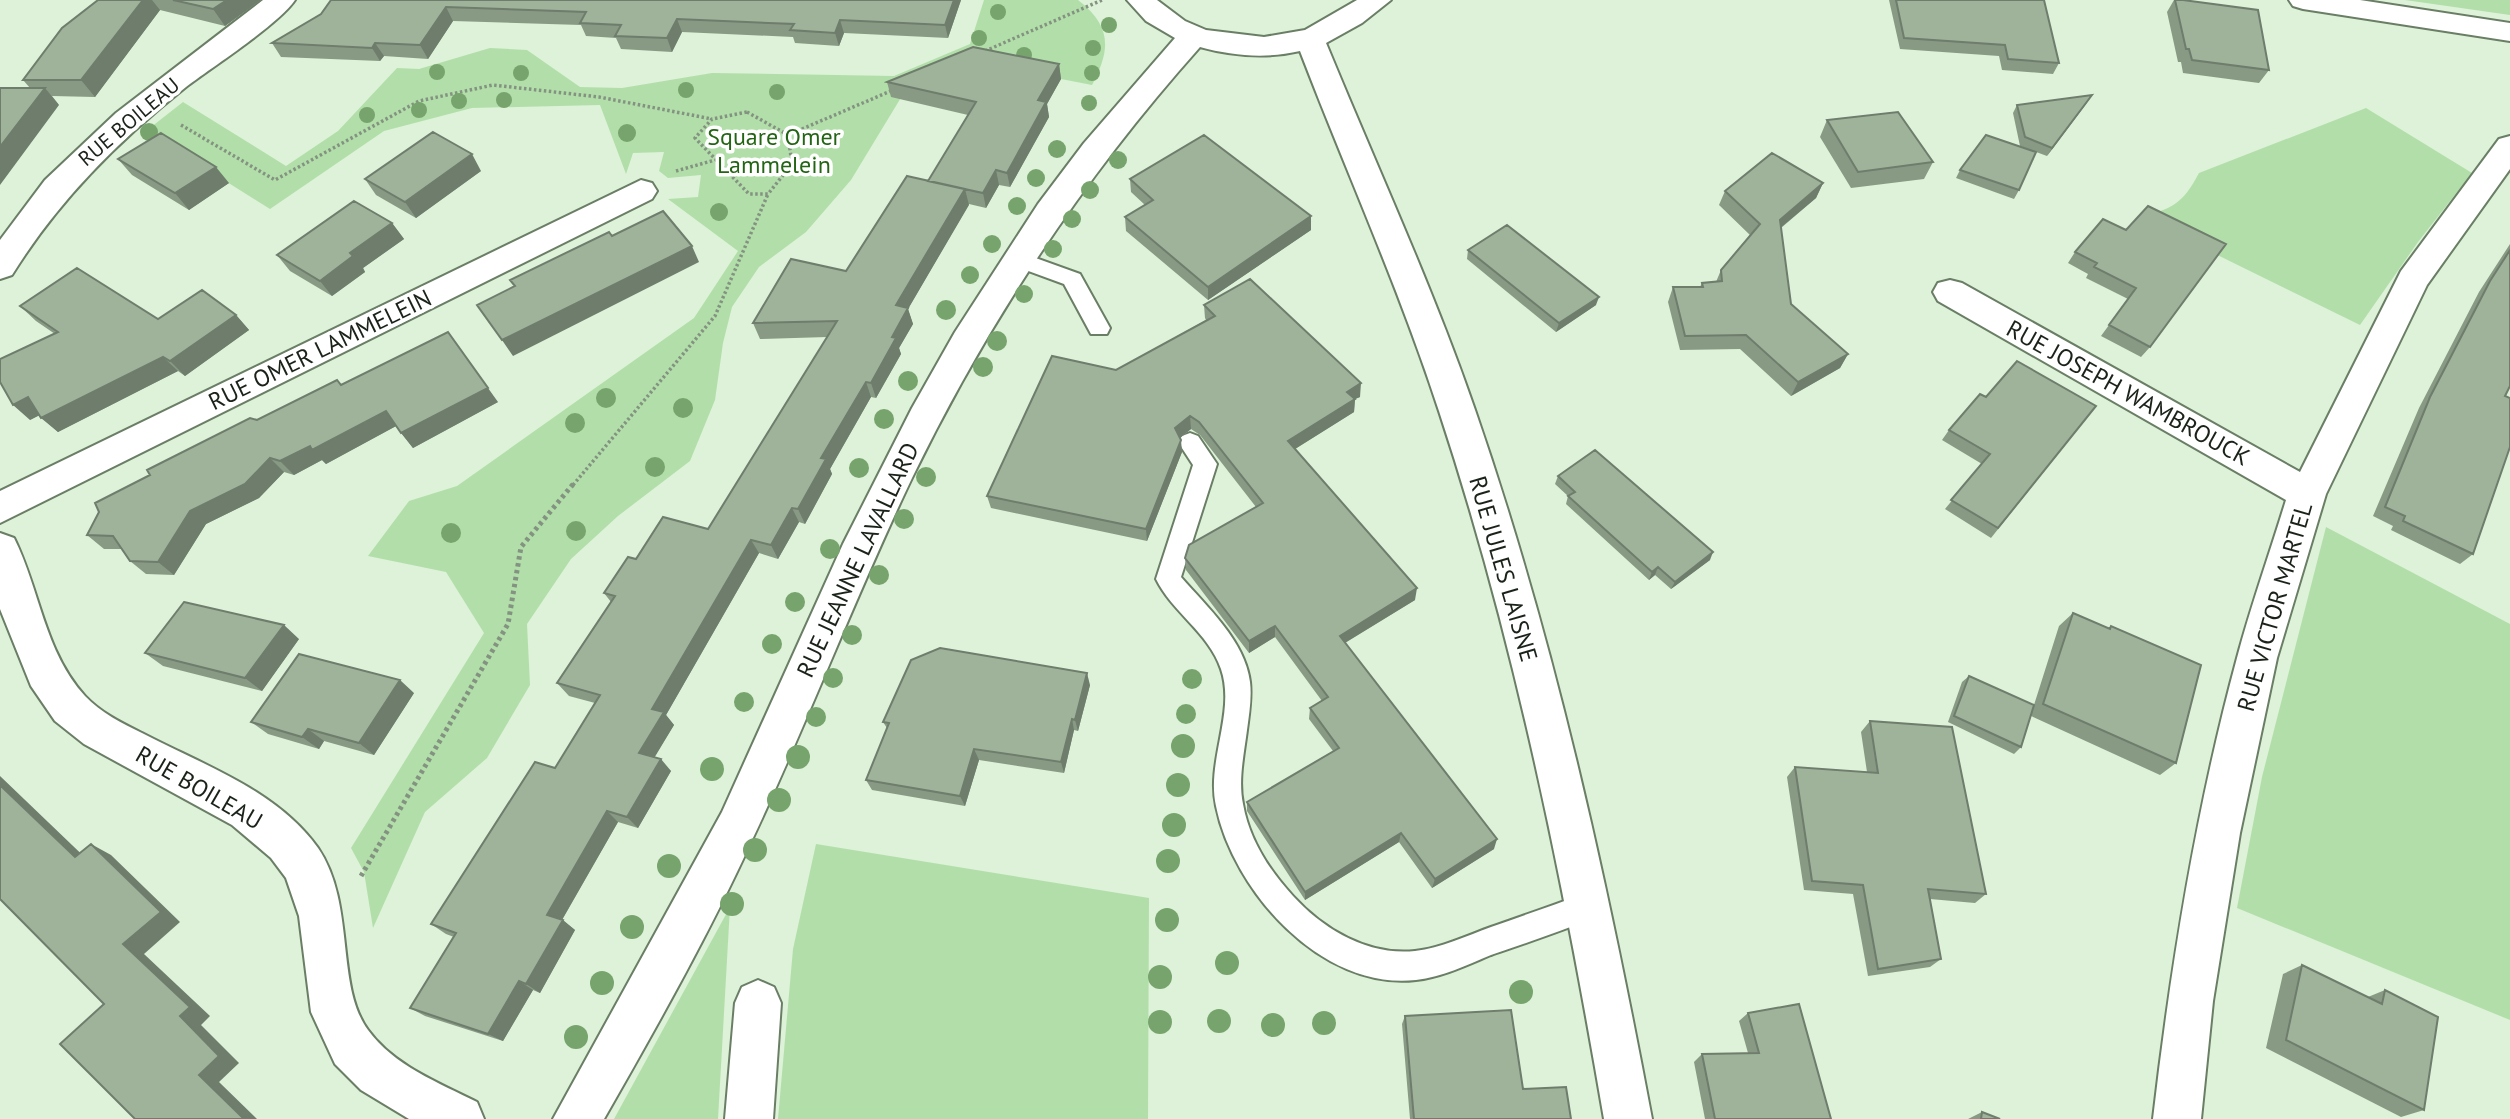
<svg xmlns="http://www.w3.org/2000/svg" width="2510" height="1119" font-family="'PT Sans',sans-serif">
<style>
.green{fill:#b2dfa9}
.lines{fill:none;stroke-linecap:round;stroke-linejoin:round}
.lane-casing{stroke:#6a7e66;stroke-width:4}
.street-casing{stroke:#6a7e66;stroke-width:4}
.path-far1{stroke:#849381;stroke-width:3.5;stroke-dasharray:2.5 2.5;stroke-linecap:butt}
.path{stroke:#849381;stroke-width:5;stroke-dasharray:3.5 3.5;stroke-linecap:butt}
.lane{fill:#fff;fill-rule:evenodd}
.street{fill:#fff;fill-rule:evenodd}
.tree{fill:#77a46c}
.wall{fill:#889a84}
.shaded-wall{fill:#6f7d6c}
.building{fill:#9eb39a;stroke:#6f7d6c;stroke-width:2}
.labels{text-anchor:middle;stroke-width:7;stroke-linejoin:round;paint-order:stroke}
.far-street-label{font-size:21px;fill:#1a2219;stroke:#fff}
.park-label{font-size:24px;fill:#236514;stroke:#fff}
.street-label{font-size:24px;fill:#1a2219;stroke:#fff}
</style>
<rect width="100%" height="100%" fill="#ddf2d8"/>
<path class="green" d="M984 0H1078C1113 27 1110 51 1092 85L974 62 905 91 851 180 806 232 759 267 732 307 723 343 715 400 690 461 618 516 571 559 527 624 530 685 487 758 425 812 373 928 364 872 351 848 484 633 446 572 368 556 409 501 457 486 694 318 738 251 668 199 698 197 701 175 668 178 659 171 664 152 633 153 626 174 600 105 472 108 384 131 270 209 146 131 183 102 286 166 338 131 397 68 419 69 490 48 527 50 580 87 622 88 712 73 894 76 970 44Z
M2405 0H2510V15Z
M2366 108 2472 173 2418 242 2360 325 2140 217C2173 209 2183 203 2199 173Z
M2326 527 2510 624V1020L2237 908 2262 777Z
M816 844 1149 898 1148 1119H778L793 949Z
M730 907 718 1119H613H614Z"/>
<g class="lines">
<defs>
<path id="lane" d="M1019 252 1080 274 1110 328 1107 334H1091L1064 284 1012 265 1008 260 1012 255Z
M1190 433 1198 436 1217 464 1181 577C1207 607 1245 641 1250 682 1252 698 1249 714 1247 730 1244 754 1238 780 1243 804 1249 839 1269 870 1293 896 1323 929 1368 956 1415 951 1441 948 1466 936 1491 927 1522 916 1554 905 1586 893L1596 897 1600 907 1596 917C1562 931 1526 943 1491 955 1467 965 1442 977 1416 980 1321 991 1233 890 1216 806 1206 761 1236 712 1221 669 1209 633 1172 612 1156 579L1193 465 1178 442 1182 436Z"/>
<path id="street" d="M263 0H295C279 24 212 67 186 87 117 142 58 201 12 275L0 279V240L45 180 116 113Z
M1127 0H1157L1185 21 1206 30 1264 37 1305 30 1357 0H1391L1362 23 1326 43C1376 165 1432 285 1475 410 1555 641 1607 880 1652 1119H1604C1563 880 1515 641 1439 411 1399 288 1346 171 1300 51 1266 59 1233 56 1200 47 1084 177 988 321 912 478 855 597 808 721 752 840 708 936 656 1028 604 1119H553L722 812 843 544 912 408 955 332 1038 204 1084 143 1175 38 1146 21Z
M2289 0H2360L2510 23V41L2303 9 2293 6Z
M2510 136V169L2427 285 2326 494 2277 658 2240 833 2213 1001 2201 1119H2153C2171 964 2196 809 2237 658 2251 605 2270 553 2286 500L1938 301 1933 292 1938 283 1950 280 1962 283 2300 472 2401 271 2499 139Z
M641 180 652 183 657 191 652 199 0 523V491Z
M0 533 14 538C40 590 44 651 85 696 101 713 122 723 142 733 203 765 277 790 318 848 356 904 335 985 368 1030 393 1065 439 1083 477 1102L484 1119H409L361 1090 335 1064 311 1012 299 916 286 878 271 858 232 825 84 744 55 721 31 686 0 609Z
M758 980 774 987 781 1003 773 1119H725L735 1003 742 987Z"/>
</defs>
<use href="#lane" class="lane-casing"/>
<use href="#street" class="street-casing"/>
<path class="path-far1" d="M985 51 1102 0
M747 112 788 135 792 164 768 194H749L695 138 712 119Z
M181 125 275 180 419 101 493 85 599 97 712 119
M788 135 893 90
M676 171 715 160
M573 485 715 316 768 194"/>
<path class="path" d="M361 876 508 624 521 547 574 483"/>
<use href="#lane" class="lane"/>
<use href="#street" class="street"/>
</g>
<g class="tree">
<circle cx="998" cy="12" r="8"/>
<circle cx="1109" cy="25" r="8"/>
<circle cx="979" cy="38" r="8"/>
<circle cx="1093" cy="48" r="8"/>
<circle cx="1024" cy="55" r="8"/>
<circle cx="437" cy="72" r="8"/>
<circle cx="521" cy="73" r="8"/>
<circle cx="1092" cy="73" r="8"/>
<circle cx="686" cy="90" r="8"/>
<circle cx="777" cy="92" r="8"/>
<circle cx="504" cy="100" r="8"/>
<circle cx="459" cy="101" r="8"/>
<circle cx="1089" cy="103" r="8"/>
<circle cx="419" cy="110" r="8"/>
<circle cx="367" cy="115" r="8"/>
<circle cx="149" cy="132" r="9"/>
<circle cx="627" cy="133" r="9"/>
<circle cx="1057" cy="149" r="9"/>
<circle cx="1118" cy="160" r="9"/>
<circle cx="1036" cy="178" r="9"/>
<circle cx="1090" cy="190" r="9"/>
<circle cx="1017" cy="206" r="9"/>
<circle cx="719" cy="212" r="9"/>
<circle cx="1072" cy="219" r="9"/>
<circle cx="992" cy="244" r="9"/>
<circle cx="1053" cy="249" r="9"/>
<circle cx="970" cy="275" r="9"/>
<circle cx="1024" cy="294" r="9"/>
<circle cx="946" cy="310" r="10"/>
<circle cx="997" cy="341" r="10"/>
<circle cx="983" cy="367" r="10"/>
<circle cx="908" cy="381" r="10"/>
<circle cx="606" cy="398" r="10"/>
<circle cx="683" cy="408" r="10"/>
<circle cx="884" cy="419" r="10"/>
<circle cx="575" cy="423" r="10"/>
<circle cx="655" cy="467" r="10"/>
<circle cx="859" cy="468" r="10"/>
<circle cx="926" cy="477" r="10"/>
<circle cx="904" cy="519" r="10"/>
<circle cx="576" cy="531" r="10"/>
<circle cx="451" cy="533" r="10"/>
<circle cx="830" cy="549" r="10"/>
<circle cx="879" cy="575" r="10"/>
<circle cx="795" cy="602" r="10"/>
<circle cx="852" cy="635" r="10"/>
<circle cx="772" cy="644" r="10"/>
<circle cx="833" cy="678" r="10"/>
<circle cx="1192" cy="679" r="10"/>
<circle cx="744" cy="702" r="10"/>
<circle cx="1186" cy="714" r="10"/>
<circle cx="816" cy="717" r="10"/>
<circle cx="1183" cy="746" r="12"/>
<circle cx="798" cy="757" r="12"/>
<circle cx="712" cy="769" r="12"/>
<circle cx="1178" cy="785" r="12"/>
<circle cx="779" cy="800" r="12"/>
<circle cx="1174" cy="825" r="12"/>
<circle cx="755" cy="850" r="12"/>
<circle cx="1168" cy="861" r="12"/>
<circle cx="669" cy="866" r="12"/>
<circle cx="732" cy="904" r="12"/>
<circle cx="1167" cy="920" r="12"/>
<circle cx="632" cy="927" r="12"/>
<circle cx="1227" cy="963" r="12"/>
<circle cx="1160" cy="977" r="12"/>
<circle cx="602" cy="983" r="12"/>
<circle cx="1521" cy="992" r="12"/>
<circle cx="1219" cy="1021" r="12"/>
<circle cx="1160" cy="1022" r="12"/>
<circle cx="1324" cy="1023" r="12"/>
<circle cx="1273" cy="1025" r="12"/>
<circle cx="576" cy="1037" r="12"/>
</g>
<path class="wall" d="M98 0H261L225 26 160 10 95 97 52 96 59 105 30 88 23 80Z
M331 0H961L948 38 844 33 839 46 795 43 793 37 682 32 672 52 621 49 616 38 586 36 581 25 453 21 428 59 384 56 380 61 281 57 272 43 321 14Z
M1889 0H2044L2059 63 2053 74 2002 70 1999 56 1900 49Z
M2174 0H2183L2269 70 2259 83 2183 73 2181 62H2178L2167 12Z
M1059 64 1061 79 1047 104 1049 117 1010 187 999 185 986 208 969 204 908 309 913 324 899 348 901 354 876 398 871 397 830 469 832 474 805 524 799 522 778 559 759 553 666 715 674 725 654 757 671 771 638 828 618 822 562 920 575 930 540 993 533 990 503 1041 425 1016 410 1008 454 937 446 934 431 924 555 768 595 703 569 696 557 683 611 602 604 593 636 559 708 529 827 337 760 339 753 323 846 271 928 181 968 115 891 97 887 82Z
M2092 95 2047 156 2020 146 2013 113 2017 105Z
M1827 120 1933 162 1924 179 1851 188 1820 137Z
M118 159 229 183 189 210 132 175Z
M1960 170 2019 190 2014 199 1956 178Z
M481 171 416 218 376 195 365 179Z
M1130 179 1311 216V230L1208 300 1126 231 1125 217 1145 205 1131 192Z
M1823 183 1816 198 1781 228 1791 304 1848 354 1840 368 1791 396 1740 349 1680 350 1668 302 1673 287H1700L1702 283 1716 282 1721 270 1750 235 1719 205 1725 191Z
M392 223 404 239 363 268 365 272 332 296 290 271 277 255Z
M2126 230 2150 347 2141 357 2101 336 2128 299 2086 278 2088 274 2068 263 2075 252Z
M2510 244V386L2505 396 2473 554 2460 564 2391 530 2393 526 2373 516 2419 408 2479 292Z
M1468 250 1596 305 1556 332 1467 259Z
M1204 305 1360 397 1355 399 1354 412 1295 449 1415 600 1345 643 1494 849 1432 888 1399 842 1305 900 1247 811V802L1333 751 1309 719 1310 708 1322 701 1275 637 1249 653 1186 570 1185 558 1256 507 1200 435 1191 429 1180 438 1182 452 1147 541 991 508 987 496 1116 370 1206 320 1205 318Z
M20 306 158 319 236 315 249 330 185 376 178 371 58 432 39 415 30 420 55 334 36 321Z
M341 384 498 402 413 448 396 426 326 464 322 460 294 475 284 472 259 498 206 524 174 575 146 574 130 561 122 549H104L87 535 150 475 257 420Z
M1986 397 2096 406 1991 538 1945 509 1982 464 1942 440 1949 430Z
M1558 476 1710 560 1671 589 1655 575 1649 580 1566 504 1568 496 1555 484Z
M2073 613 2108 628 2111 626 2176 763 2160 775 2031 716 2021 747 2014 754 1948 722 1962 682 1969 676 2034 705 2059 626Z
M299 639 262 691 163 666 145 653Z
M1090 685 1078 731 1074 730 1064 773 979 760 965 806 872 790 866 780 887 728 883 722Z
M414 693 374 755 324 741 319 749 268 734 251 722Z
M1870 721 1986 894 1975 903 1930 899 1941 959 1930 967 1868 976 1853 894 1804 890 1787 777 1795 767 1867 772 1861 732Z
M2302 965 2368 997 2385 990 2424 1110 2401 1117 2266 1048 2283 974Z
M1748 1013 1831 1119H1705L1694 1062 1702 1054 1748 1053 1739 1021Z
M1405 1016 1523 1089 1571 1119H1410L1402 1024Z
M1982 1112 2000 1119H1968Z"/>
<path class="shaded-wall" d="M143 0H152L160 10 95 97 81 80Z
M227 0H261L225 26 213 9Z
M954 0H961L948 38 945 25Z
M446 7 453 21 428 59 420 45Z
M677 19 682 32 672 52 667 38Z
M840 20 844 33 839 46 835 33Z
M375 43 384 56 380 61 372 48Z
M1059 64 1061 79 1047 104 1049 117 1010 187 1007 173 1038 100Z
M45 88 59 105 0 185V147Z
M2092 95 2086 104 2047 156 2052 148Z
M472 154 481 171 416 218 405 202Z
M216 167 229 183 189 210 175 193Z
M996 170 999 185 986 208 983 193Z
M1823 183 1816 198 1773 234 1780 220Z
M965 189 969 205 908 309 913 324 899 348 901 354 876 398 871 383 892 337 896 305Z
M1311 216V230L1208 300V287Z
M392 223 404 239 363 268 365 272 332 296 320 281 350 253Z
M692 246 699 262 513 356 502 340Z
M1599 297 1596 305 1556 332 1559 323Z
M236 315 249 330 185 376 170 361Z
M1848 354 1840 368 1791 396 1798 382Z
M163 357 178 371 58 432 41 418Z
M866 382 871 397 830 469 832 474 805 524 798 509 821 458Z
M1361 383 1360 397 1355 399 1354 412 1287 454 1288 441 1347 392Z
M488 388 498 402 413 448 401 433Z
M28 397 46 412 30 420 13 405Z
M386 411 398 425 326 464 322 460 294 475 280 461Z
M1190 416 1191 429 1176 441 1175 428Z
M1181 440 1182 452 1147 541 1146 529Z
M270 458 284 472 259 498 206 524 174 575 158 562 190 511Z
M792 508 799 522 778 559 771 545Z
M751 540 759 553 666 715 674 725 650 765 639 753 652 709Z
M1713 552 1710 560 1671 589 1675 582Z
M1658 567 1655 575 1649 580 1652 572Z
M1417 588 1415 600 1338 647 1340 636Z
M284 625 299 639 262 691 245 678Z
M1275 626V637L1249 653V641Z
M1087 673 1090 685 1078 731 1075 720Z
M400 680 414 693 374 755 359 743Z
M1072 719 1074 730 1064 773 1061 762Z
M308 729 324 741 319 749 302 737Z
M974 749 979 760 965 806 960 796Z
M661 759 671 771 638 828 627 817Z
M0 776 96 868 75 857 0 785Z
M607 811 618 822 559 925 547 915Z
M1401 833 1399 842 1305 900V892Z
M1497 839 1494 849 1432 888 1435 879Z
M91 844 111 855 180 922 144 954 210 1016 201 1025 239 1063 219 1082 257 1119H244L199 1075 180 1016 123 944Z
M563 920 575 930 540 993 526 984Z
M519 981 533 990 503 1041 488 1034Z"/>
<path class="building" d="M98 0H143L81 80H23L62 28Z
M173 0H227L213 9Z
M331 0H954L945 25 840 20 835 33 790 30 794 24 677 19 667 38 615 36 621 25 580 23 586 12 446 7 420 45 375 43 372 48 272 43 321 14Z
M1896 0H2044L2059 63 2008 59 2005 45 1904 38Z
M2175 0H2183L2258 10 2269 70 2192 60 2189 49H2186Z
M973 47 1059 64 1038 100 1046 102 1007 173 996 170 983 193 928 181 976 102 887 82Z
M0 88H45L0 147Z
M2092 95 2052 148 2025 137 2017 105Z
M1898 112 1933 162 1858 172 1827 120Z
M433 132 472 154 405 202 365 179Z
M161 133 216 167 175 193 118 159Z
M1204 135 1311 216 1208 287 1125 217 1153 200 1130 179Z
M1986 135 2036 152 2019 190 1960 170Z
M1772 153 1823 183 1780 220 1791 304 1848 354 1798 382 1746 335 1685 336 1673 287H1703L1702 283 1722 281 1721 270 1760 224 1725 191Z
M907 176 965 189 896 305 908 308 892 337 896 338 871 383 866 382 821 458 826 459 798 509 792 508 771 545 751 540 652 709 664 712 639 753 661 759 627 817 607 811 547 915 563 920 526 984 519 981 488 1034 410 1008 456 933 431 924 535 762 555 768 600 695 557 683 615 596 604 593 628 557 636 559 663 517 708 529 837 321 753 323 791 259 846 271Z
M354 201 392 223 350 253 353 256 320 281 277 255Z
M2148 206 2226 244 2150 347 2109 325 2136 288 2094 267 2097 263 2075 252 2103 219 2126 230Z
M663 211 692 246 502 340 477 305 515 286 510 280 609 232 612 236Z
M1507 225 1599 297 1559 323 1468 250Z
M2510 250V386L2505 396 2510 398V447L2473 554 2403 521 2405 516 2385 507 2430 397 2490 281Z
M77 268 158 319 202 290 236 315 170 361 163 357 41 418 28 397 13 405 0 382V359L58 332 20 306Z
M1250 279 1361 383 1347 392 1355 399 1288 441 1417 588 1340 636 1497 839 1435 879 1401 833 1305 892 1247 802 1339 748 1310 708 1328 697 1275 626 1249 641 1185 558 1189 545 1263 503 1199 422 1190 416 1175 428 1181 440 1146 529 987 496 1052 356 1116 370 1215 316 1204 305Z
M448 332 488 388 401 433 386 411 312 450 310 446 280 461 270 458 245 484 190 511 158 562 130 561 113 536 87 535 99 512 95 503 150 475 147 470 250 418 257 420 337 380 341 385Z
M2017 361 2096 406 1998 528 1951 500 1990 454 1949 430 1980 394 1986 397Z
M1595 450 1713 552 1675 582 1658 567 1652 572 1568 496 1575 492 1558 476Z
M184 602 284 625 245 678 145 653Z
M2073 613 2110 629 2111 626 2201 665 2176 763 2043 704Z
M940 648 1087 673 1075 720 1072 719 1061 762 974 749 960 796 866 780 889 723 883 722 911 660Z
M299 654 400 680 359 743 308 729 302 737 251 722Z
M1969 676 2034 705 2021 747 1954 716Z
M1870 721 1952 727 1986 894 1928 889 1941 959 1878 969 1863 885 1812 881 1795 767 1878 773Z
M0 785 75 857 91 844 161 912 123 944 190 1007 180 1016 219 1056 199 1075 244 1119H135L60 1044 104 1004 0 899Z
M2302 965 2382 1004 2385 990 2438 1017 2424 1110 2286 1040Z
M1799 1004 1831 1119H1715L1702 1054 1759 1053 1748 1013Z
M1511 1010 1523 1089 1566 1087 1571 1119H1414L1405 1016Z
M1982 1112 2000 1119H1981Z"/>
<g class="labels">
<g class="far-street-label">
<text transform="translate(129 122) rotate(-40)" y="7">RUE BOILEAU</text>
</g>
<g class="park-label">
<text x="774" y="145">Square Omer<tspan x="774" dy="28">Lammelein</tspan></text>
</g>
<g class="street-label">
<text transform="translate(320 350) rotate(-26)" y="8">RUE OMER LAMMELEIN</text>
<text transform="translate(2128 393) rotate(29)" y="8">RUE JOSEPH WAMBROUCK</text>
<text transform="translate(858 560) rotate(-65)" y="8">RUE JEANNE LAVALLARD</text>
<text transform="translate(1503 569) rotate(74)" y="8">RUE JULES LAISNE</text>
<text transform="translate(2275 607) rotate(-74)" y="8">RUE VICTOR MARTEL</text>
<text transform="translate(199 788) rotate(30)" y="8">RUE BOILEAU</text>
</g>
</g>
</svg>
